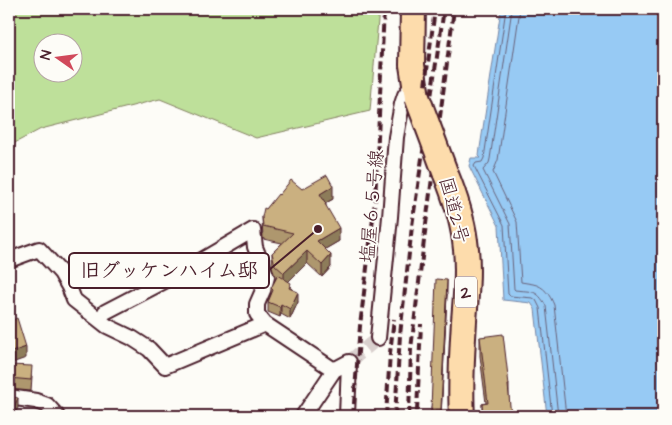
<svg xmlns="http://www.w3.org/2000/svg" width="672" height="425" font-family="'Architects Daughter','Klee One',sans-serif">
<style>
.green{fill:#bee09a;stroke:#848062;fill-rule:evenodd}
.water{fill:#97caf4;stroke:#7886a4}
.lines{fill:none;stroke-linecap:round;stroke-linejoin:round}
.shore{stroke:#69637b;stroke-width:1}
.minor-tunnel{stroke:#d9d0ce;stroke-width:14;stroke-dasharray:14 7;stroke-linecap:butt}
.minor-casing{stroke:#4a1f2b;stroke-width:18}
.trunk-casing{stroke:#4a1f2b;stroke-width:28}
.minor{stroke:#fdfcf7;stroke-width:14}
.trunk{stroke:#fddcac;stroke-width:24}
.rail{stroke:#4a1f2b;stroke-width:4;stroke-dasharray:8 4;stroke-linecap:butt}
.trunk-bridge-casing{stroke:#4a1f2b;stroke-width:28;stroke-linecap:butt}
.trunk-bridge{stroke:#fddcac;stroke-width:24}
.wall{fill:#ae976e;stroke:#4a1f2b}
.shaded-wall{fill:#8d7b5a;stroke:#4a1f2b}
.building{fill:#cab080;stroke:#4a1f2b}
.labels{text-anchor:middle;stroke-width:4;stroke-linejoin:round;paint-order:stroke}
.shield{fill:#fdfcf7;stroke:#806168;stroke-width:1}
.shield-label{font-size:18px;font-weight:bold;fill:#4a1f2b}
.street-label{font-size:19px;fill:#4a1f2b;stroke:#fdfcf7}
.leader{fill:none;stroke:#4a1f2b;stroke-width:2}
.callout-dot{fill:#4a1f2b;stroke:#fdfcf7;stroke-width:2}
.callout{fill:#fdfcf7;stroke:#4a1f2b;stroke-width:2}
.callout-label{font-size:20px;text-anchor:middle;font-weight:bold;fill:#4a1f2b}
</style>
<rect width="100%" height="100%" fill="#fdfcf7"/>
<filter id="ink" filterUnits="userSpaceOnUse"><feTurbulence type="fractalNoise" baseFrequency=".02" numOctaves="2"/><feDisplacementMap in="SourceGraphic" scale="10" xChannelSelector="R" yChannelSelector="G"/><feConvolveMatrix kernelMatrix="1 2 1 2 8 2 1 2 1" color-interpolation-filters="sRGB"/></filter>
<g filter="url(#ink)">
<path class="green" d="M9 9H379L370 111 256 138 160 99 41 129 9 146ZM42 42H72V72H42Z"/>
<path class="water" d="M501 9H663V416H547L535 309 531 303 503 300 499 226 469 166 471 158H481L479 156 480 148Z"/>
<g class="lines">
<path class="shore" d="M506 9 484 158 482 162 476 163 474 166 504 225 508 294 510 296 533 298 536 300 540 308 552 416
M512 9 490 159 489 163 483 170 510 224 514 289 515 290C532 292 537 289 546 306L558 416
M520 9 498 160 493 172 517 222 521 282C525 283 529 283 533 284 544 286 550 295 554 305L566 416"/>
<path class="minor-tunnel" d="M349 362 378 338"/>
<defs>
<path id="minor" d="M9 260 39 249 61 273 69 287 74 300 107 326 132 338 149 349 165 366 265 324
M105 312 180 273 253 230 255 247 267 277 264 288 257 304V314L265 324 334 370
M378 338 390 217 396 137 402 104 405 95 415 81
M9 397 36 401 47 405 57 416
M303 416 334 370 349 362 347 416"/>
<path id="trunk" d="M413 9 412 65 417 97
M445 172C454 194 462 217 465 241 469 267 466 295 464 321 462 352 460 385 462 416"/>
</defs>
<use href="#minor" class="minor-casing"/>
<use href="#trunk" class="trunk-casing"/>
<use href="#minor" class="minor"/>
<use href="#trunk" class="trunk"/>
<path class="rail" d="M422 109 435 9
M417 411 421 324
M353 416 360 326 375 201 384 9
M386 416 390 353 394 319
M395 416 400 335 412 226 444 9
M409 416 411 349 426 224 454 9"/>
<defs>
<path id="trunk-bridge" d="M417 97 445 172"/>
</defs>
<use href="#trunk-bridge" class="trunk-bridge-casing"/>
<use href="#trunk-bridge" class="trunk-bridge"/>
</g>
<path class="wall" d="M302 189 333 199 326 203V207L339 241 325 249 331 267 322 277 307 263 288 281 298 302 290 319 281 314 280 317 268 312V302L271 295V288L277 278 275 277 272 266V253L282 243 263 239 262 217 266 209 279 195Z
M447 294 441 416H431V409Z
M480 337 509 385V402L511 416H482V404L486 403 480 356Z
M9 365 32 376 31 391 9 389Z"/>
<path class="shaded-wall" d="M333 186V199L320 206V194Z
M339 228V241L317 254V241Z
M307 251V263L284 286V273Z
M331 255V267L322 277V265Z
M447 280V294L441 416V409Z
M298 292V302L290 319V309Z
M281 304V314L280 317V307Z
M26 347V358L9 364V353Z
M10 377V388L9 389V378Z
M18 398V408L14 416H9Z"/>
<path class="building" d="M327 175 333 186 320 194 326 204H325L339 228 317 241 331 255 322 265 307 251 284 273 275 265 272 253 293 233 263 226 262 217 264 208 266 209 278 194 279 195 291 180 302 189Z
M278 275 291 283 289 288 298 292 290 309 281 304 280 307 268 302 273 290 271 288Z
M436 279 447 280 441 409H431Z
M17 318 26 347 9 353V322Z
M503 334 509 385H508L511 416H483L482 404 488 403 480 337Z
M9 365 32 366 31 380 9 378Z
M9 396 18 398 9 416Z"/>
</g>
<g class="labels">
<rect class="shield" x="455" y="276.5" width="22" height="31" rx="4"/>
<g class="shield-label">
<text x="466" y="298">2</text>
</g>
<g class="street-label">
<text transform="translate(371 206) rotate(-85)" y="7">塩屋６５号線</text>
<text transform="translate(455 210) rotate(75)" y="7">国道2号</text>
</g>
</g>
<path class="leader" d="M318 229L269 270"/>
<circle class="callout-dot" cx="318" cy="229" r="5"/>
<rect class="callout" x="69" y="253" width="200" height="35" rx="5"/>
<g class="callout-label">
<text x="169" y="277">旧グッケンハイム邸</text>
</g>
<rect width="672" height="425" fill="none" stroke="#fdfcf7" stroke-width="30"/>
<rect x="15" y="15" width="642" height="395" fill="none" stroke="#4a1f2b" stroke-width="2" filter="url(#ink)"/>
<g transform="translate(58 58) rotate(284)"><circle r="24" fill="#fdfcf7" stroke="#b5a4a5"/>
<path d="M0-4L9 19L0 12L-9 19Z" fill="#d1495b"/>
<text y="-8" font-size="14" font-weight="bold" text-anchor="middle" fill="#4a1f2b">N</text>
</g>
</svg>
